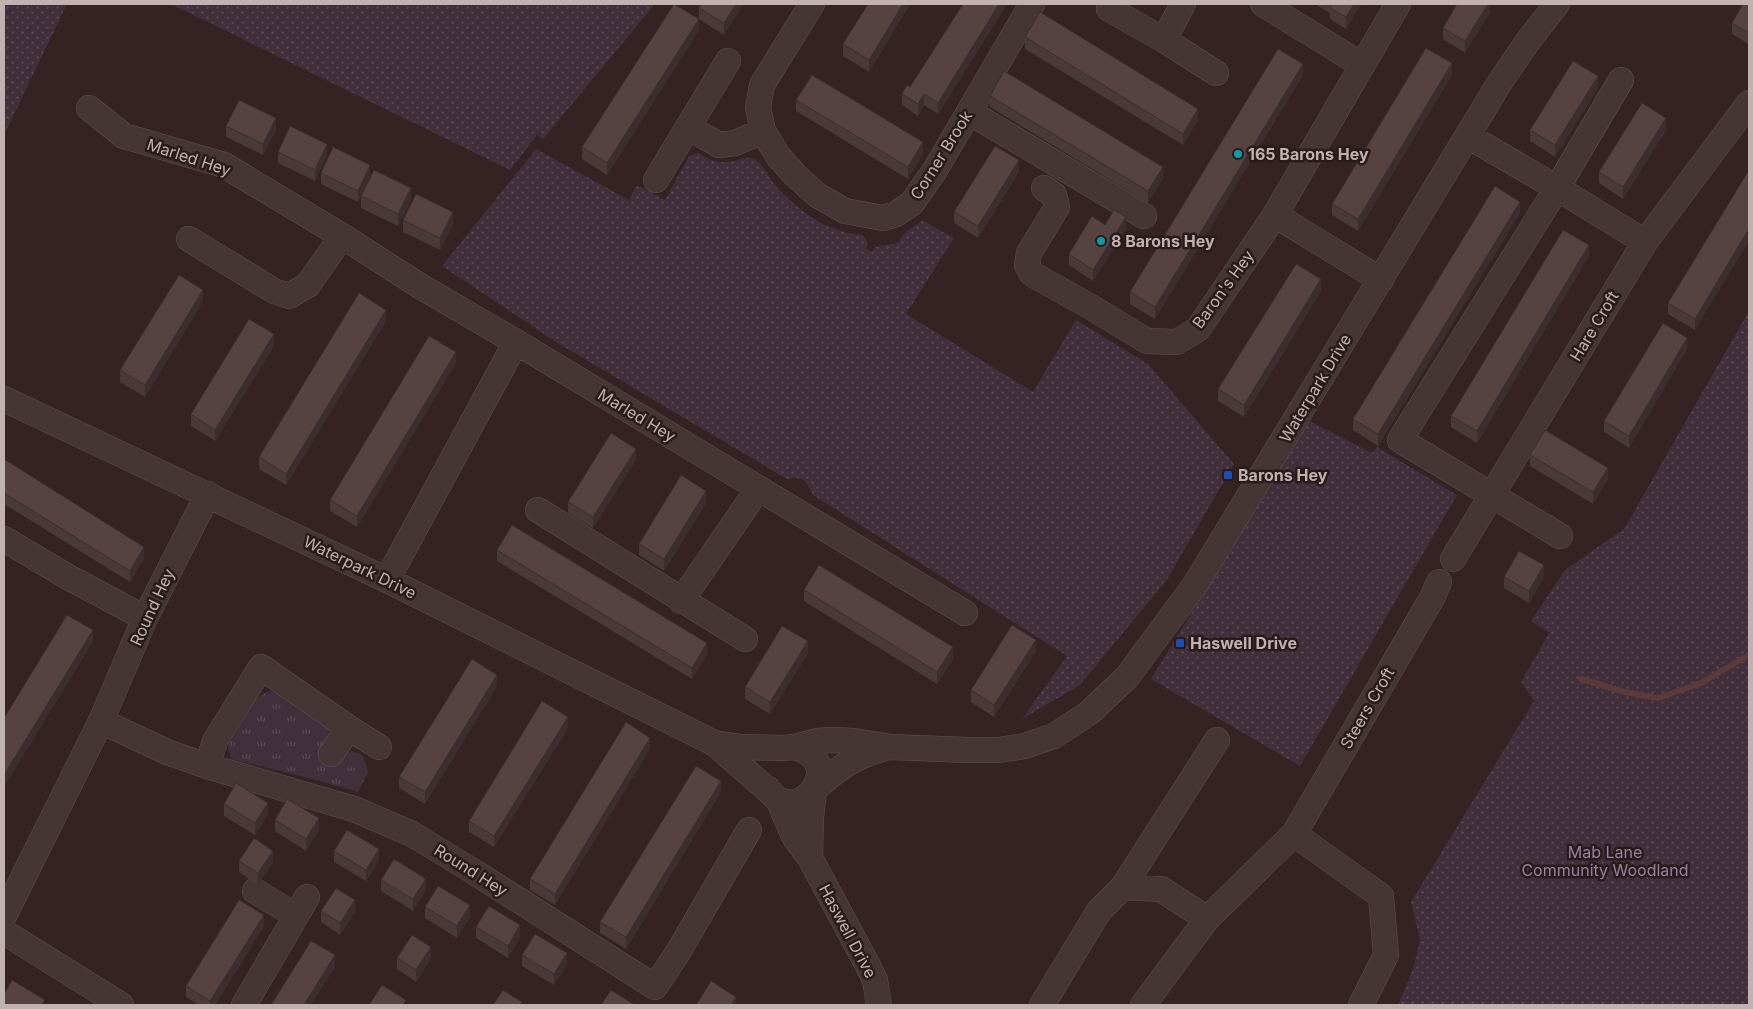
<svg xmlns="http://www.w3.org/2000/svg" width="1753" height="1009" font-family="Inter,sans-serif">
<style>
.grass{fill:url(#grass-tufts)}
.park{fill:url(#park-dots)}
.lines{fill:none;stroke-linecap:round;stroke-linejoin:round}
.stream{stroke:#5b3a3a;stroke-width:6}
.minor-casing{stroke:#5f5150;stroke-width:26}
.minor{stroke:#453635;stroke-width:25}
.wall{fill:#493938}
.shaded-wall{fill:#3c2e2e}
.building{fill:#554241;stroke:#3c2e2e}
.culture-dot{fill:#0f9aa8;stroke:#291b1b;stroke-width:2}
.transit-dot{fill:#1a4fb4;stroke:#291b1b;stroke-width:2}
.labels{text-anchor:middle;stroke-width:5;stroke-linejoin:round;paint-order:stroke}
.poi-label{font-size:16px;font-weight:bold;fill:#c1b1b0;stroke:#291b1b;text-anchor:start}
.street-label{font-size:16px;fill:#c1b1b0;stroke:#291b1b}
.park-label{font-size:16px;fill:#96819f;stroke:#291b1b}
</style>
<defs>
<pattern id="grass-tufts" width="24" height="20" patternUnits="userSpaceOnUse" patternTransform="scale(1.25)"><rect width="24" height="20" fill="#412f3b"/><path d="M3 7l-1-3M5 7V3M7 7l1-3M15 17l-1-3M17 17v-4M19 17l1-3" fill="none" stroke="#5b4b55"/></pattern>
<pattern id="park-dots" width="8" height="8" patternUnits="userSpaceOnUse" patternTransform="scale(1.25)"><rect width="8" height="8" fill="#412f3b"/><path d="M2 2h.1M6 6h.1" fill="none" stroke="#5b4b55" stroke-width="1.8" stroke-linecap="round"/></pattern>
</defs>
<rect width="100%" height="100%" fill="#342322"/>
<path class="grass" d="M269 691 275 692 329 729V738L345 754 351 751 361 754 366 763 368 773 358 792 309 778 231 759 228 749 229 744 257 698Z"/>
<path class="park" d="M4 4H67L4 135Z
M171 4H655L543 139 537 135 510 170Z
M536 149 629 200 637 185 665 200 689 156 698 153C707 159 716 163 727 162 736 162 748 154 756 160 764 166 769 178 775 185 797 210 828 233 863 235L868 243 866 248 872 252 875 247 898 243C904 230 912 229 922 220L954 238 906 314 1033 392 1076 320 1148 364 1234 464 1166 581 1080 685 1022 719 1067 656 813 495C806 479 804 477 787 479L556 342 442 266Z
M1749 311V1005H1398L1413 969 1420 940 1411 902 1534 701 1521 682 1549 633 1531 621 1565 570 1624 529Z
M1309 421 1372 453 1377 447 1457 495 1300 766 1151 679Z"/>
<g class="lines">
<path class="stream" d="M1581 679 1625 692 1658 698 1701 683 1749 655"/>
<defs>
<path id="minor" d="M812 4 762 85 758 108 763 131 778 156 795 175 817 195 845 211 883 218 896 214 912 203 935 170 1032 4
M1263 4 1362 65
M1109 9 1164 40 1216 73
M1164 40 1183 4
M728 61 688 127 719 145 735 143 763 131
M89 108 124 136 224 165 342 236 420 286 516 342 965 613
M969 112 1144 216
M1468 136 1557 188 1645 242
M656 180 688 127
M1044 188 1054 195 1057 207 1029 253 1027 265 1032 274 1091 307 1147 341 1177 342 1198 329 1275 215 1398 4
M1275 215 1381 280
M189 239 274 291 289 296 308 285 342 236
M4 399 387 580 714 743 771 793
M538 510 745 639
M1560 536 1400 440 1557 188 1621 80
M4 539 68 577 145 618
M1453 559 1645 242 1749 103
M387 580 516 342
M681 601 758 489
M101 721 167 752 207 766 354 809 412 834 468 868 655 987 677 954 749 830
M714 743 741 747 783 748 795 747 817 741 831 740 855 741 890 747 969 750H998L1025 746 1054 736 1089 713 1127 677 1195 585 1500 82 1528 41 1557 4
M331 754 349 728 379 747
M207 766 215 741 261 667 349 728
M817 787C841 766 854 757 885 748
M768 789C795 831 851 764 795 747
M778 799 794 836 810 858 867 964 875 980 879 1005
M1294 834 1381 896 1386 955 1361 1005
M810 858 811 817 814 790
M1123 887 1217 740
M255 891 296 916 307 897
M4 916 101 721 145 618 208 494
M4 932 121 1005
M244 1005 296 916
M1042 1005 1099 911 1123 887 1161 889 1207 919
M1143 1005 1207 919 1294 834 1432 598 1439 582"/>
</defs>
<use href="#minor" class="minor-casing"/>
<use href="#minor" class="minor"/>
</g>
<path class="wall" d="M743 4 724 35 699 19V8Z
M910 4 869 72 843 56V44Z
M963 4H1007L938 114 924 105 918 116 902 105V94L910 87Z
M1318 4H1361L1346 29 1330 19V13L1318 6Z
M1490 4V12L1465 53 1443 39V28Z
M1749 4V44L1732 34V23Z
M699 30 607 175 582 159V147Z
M1025 37 1198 120 1183 145 1025 49Z
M1303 75 1155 319 1130 304V292Z
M1452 75 1358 231 1332 215V204Z
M1598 88 1555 157 1530 141V130Z
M990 96 1163 178 1148 203 990 107Z
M796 100 923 154 908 179 796 111Z
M226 126 276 130 263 155 226 137Z
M1666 130 1623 199 1599 183V172Z
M278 152 327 155 315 181 278 163Z
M1749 170 1695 330 1668 314V303Z
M1019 172 978 238 954 223V212Z
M321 173 370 176 358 202 321 184Z
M361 196 411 200 398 226 361 208Z
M1520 213 1378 446 1353 430V419Z
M403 220 453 224 440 250 403 232Z
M1105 225 1126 229 1093 281 1069 265V254Z
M1589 256 1477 443 1451 427V416Z
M1321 291 1244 417 1218 401V389Z
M203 301 145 397 120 382V370Z
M386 321 286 485 259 469V457Z
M274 346 215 441 191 426V414Z
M1687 349 1629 448 1604 432V421Z
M456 363 357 527 330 511V500Z
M1530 455 1608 479 1593 504 1530 466Z
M4 459 144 558 130 582 4 504Z
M636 460 593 528 568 513V502Z
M706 503 664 571 639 555V544Z
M497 550 707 654 692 679 497 561Z
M1504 577H1544L1529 603 1504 588Z
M804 590 953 659 937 684 804 601Z
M1036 651 994 717 971 702V690Z
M808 653 770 714 745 699V687Z
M497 686 425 804 399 788V777Z
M568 728 494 847 469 832V821Z
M650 749 555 905 530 890V879Z
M721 792 626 949 600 933V922Z
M224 804 268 814 255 835 224 816Z
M275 820 319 830 306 851 275 831Z
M334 851 379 861 366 881 334 862Z
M239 861 273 862 258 885 239 872Z
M381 880 426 890 413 911 381 891Z
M425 907 470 917 457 938 425 918Z
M321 911 355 912 340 935 321 922Z
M264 926 215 1005H199L186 997V986Z
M476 927 520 937 508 958 476 938Z
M522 955 567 965 554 985 522 966Z
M397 958H431L416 982 397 969Z"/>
<path class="shaded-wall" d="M736 4H743L724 35V23Z
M903 4H910L869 72V60Z
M999 4H1007L938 114V103Z
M1354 4H1361L1346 29V17Z
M1488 4H1490V12L1465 53V41Z
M699 19V30L607 175V163Z
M1452 63V75L1358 231V219Z
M1303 64V75L1155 319V307Z
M1598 76V88L1555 157V145Z
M924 94V105L918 116V104Z
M1198 109V120L1183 145V134Z
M276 118V130L263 155V144Z
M1666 118V130L1623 199V187Z
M923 142V154L908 179V167Z
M327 144V155L315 181V170Z
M1019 160V172L978 238V226Z
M370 165V176L358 202V191Z
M1163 167V178L1148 203V191Z
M411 188V200L398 226V214Z
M1520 202V213L1378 446V434Z
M453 212V224L440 250V238Z
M1126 217V229L1093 281V270Z
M1749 229V241L1695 330V319Z
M1589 245V256L1477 443V431Z
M1321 279V291L1244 417V405Z
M203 290V301L145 397V385Z
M386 310V321L286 485V474Z
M274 334V346L215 441V430Z
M1687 338V349L1629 448V436Z
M456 352V363L357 527V516Z
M636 449V460L593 528V517Z
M1608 468V479L1593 504V492Z
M706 491V503L664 571V559Z
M144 547V558L130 582V571Z
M1544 565V577L1529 603V591Z
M93 630V642L4 787V775Z
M1036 640V651L994 717V705Z
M808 641V653L770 714V702Z
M707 643V654L692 679V668Z
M953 647V659L937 684V672Z
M497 675V686L425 804V792Z
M568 717V728L494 847V836Z
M650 738V749L555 905V894Z
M721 781V792L626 949V937Z
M268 803V814L255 835V823Z
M319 818V830L306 851V839Z
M379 849V861L366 881V870Z
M273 851V862L258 885V873Z
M426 879V890L413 911V899Z
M355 900V912L340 935V923Z
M470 905V917L457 938V926Z
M264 915V926L215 1005H210V1001Z
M520 925V937L508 958V946Z
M431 947V958L416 982V970Z
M567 953V965L554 985V974Z
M335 955V967L311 1005H304Z
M736 997V1005H731Z"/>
<path class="building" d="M674 4 699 19 607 163 582 147Z
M701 4H736L724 23 699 8Z
M868 4H903L869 60 843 44Z
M963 4H999L938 103 924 94 918 104 902 94 907 85 910 87Z
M1332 4H1354L1346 17 1330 8Z
M1457 4H1488L1465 41 1443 28Z
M1743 4H1749V33L1732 23Z
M1040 12 1198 109 1183 134 1025 37Z
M1426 48 1452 63 1358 219 1332 204Z
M1278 49 1303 64 1155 307 1130 292Z
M1573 61 1598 76 1555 145 1530 130Z
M1004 71 1163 167 1148 191 990 96Z
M812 75 923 142 908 167 796 100Z
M239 100 276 118 263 144 226 126Z
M1642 103 1666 118 1623 187 1599 172Z
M290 126 327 144 315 170 278 152Z
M995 146 1019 160 978 226 954 212Z
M333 147 370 165 358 191 321 173Z
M374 170 411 188 398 214 361 196Z
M1749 170V229L1695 319 1668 303Z
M1495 186 1520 202 1378 434 1353 419Z
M416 194 453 212 440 238 403 220Z
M1114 210 1126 217 1093 270 1069 254 1092 216 1105 225Z
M1563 230 1589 245 1477 431 1451 416Z
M1296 264 1321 279 1244 405 1218 389Z
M179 275 203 290 145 385 120 370Z
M359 293 386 310 286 474 259 457Z
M249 319 274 334 215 430 191 414Z
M1663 323 1687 338 1629 436 1604 421Z
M429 336 456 352 357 516 330 500Z
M1545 430 1608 468 1593 492 1530 455Z
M611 433 636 449 593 517 568 502Z
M4 459 144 547 130 571 4 493Z
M681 475 706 491 664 559 639 544Z
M512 525 707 643 692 668 497 550Z
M1519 551 1544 565 1529 591 1504 577Z
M819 565 953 647 937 672 804 590Z
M67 615 93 630 4 775V718Z
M1012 625 1036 640 994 705 971 690Z
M782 626 808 641 770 702 745 687Z
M472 659 497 675 425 792 399 777Z
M542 701 568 717 494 836 469 821Z
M626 722 650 738 555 894 530 879Z
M696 766 721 781 626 937 600 922Z
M236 783 268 803 255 823 224 804Z
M287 799 319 818 306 839 275 820Z
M347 830 379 849 366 870 334 851Z
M254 838 273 851 258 873 239 861Z
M394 859 426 879 413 899 381 880Z
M438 886 470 905 457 926 425 907Z
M336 888 355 900 340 923 321 911Z
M239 900 264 915 210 1001 186 986Z
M489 906 520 925 508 946 476 927Z
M535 934 567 953 554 974 522 955Z
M412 935 431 947 416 970 397 958Z
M311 941 335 955 304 1005H271Z
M12 980 45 1000 41 1005H5L4 1004V994Z
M711 981 736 997 731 1005H696Z
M382 985 406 1000 403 1005H369Z
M503 990 522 1002 519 1005H493Z
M611 990 635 1005H601Z"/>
<g class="culture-dot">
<circle cx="1238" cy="154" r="5"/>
<circle cx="1101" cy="241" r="5"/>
</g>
<g class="transit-dot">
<rect x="1223" y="470" width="10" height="10" rx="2.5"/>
<rect x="1175" y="638" width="10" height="10" rx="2.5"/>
</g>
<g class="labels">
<g class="poi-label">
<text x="1248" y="160">165 Barons Hey</text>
<text x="1111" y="247">8 Barons Hey</text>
<text x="1238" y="481">Barons Hey</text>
<text x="1190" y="649">Haswell Drive</text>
</g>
<g class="street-label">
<text transform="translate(941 155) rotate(-58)" y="6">Corner Brook</text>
<text transform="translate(189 157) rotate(18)" y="6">Marled Hey</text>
<text transform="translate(1223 289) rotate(-54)" y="6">Baron's Hey</text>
<text transform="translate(1594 326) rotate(-59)" y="6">Hare Croft</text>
<text transform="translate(1315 388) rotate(-59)" y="6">Waterpark Drive</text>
<text transform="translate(637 415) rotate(31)" y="6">Marled Hey</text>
<text transform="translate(360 567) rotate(26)" y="6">Waterpark Drive</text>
<text transform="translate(152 607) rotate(-65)" y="6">Round Hey</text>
<text transform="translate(1367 708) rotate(-60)" y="6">Steers Croft</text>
<text transform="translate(471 870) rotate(32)" y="6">Round Hey</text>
<text transform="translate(848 931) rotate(62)" y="6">Haswell Drive</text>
</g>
<g class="park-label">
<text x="1605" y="858">Mab Lane<tspan x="1605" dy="18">Community Woodland</tspan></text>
</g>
</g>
<rect width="1753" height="1009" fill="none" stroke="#c1b1b0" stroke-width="10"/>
</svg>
